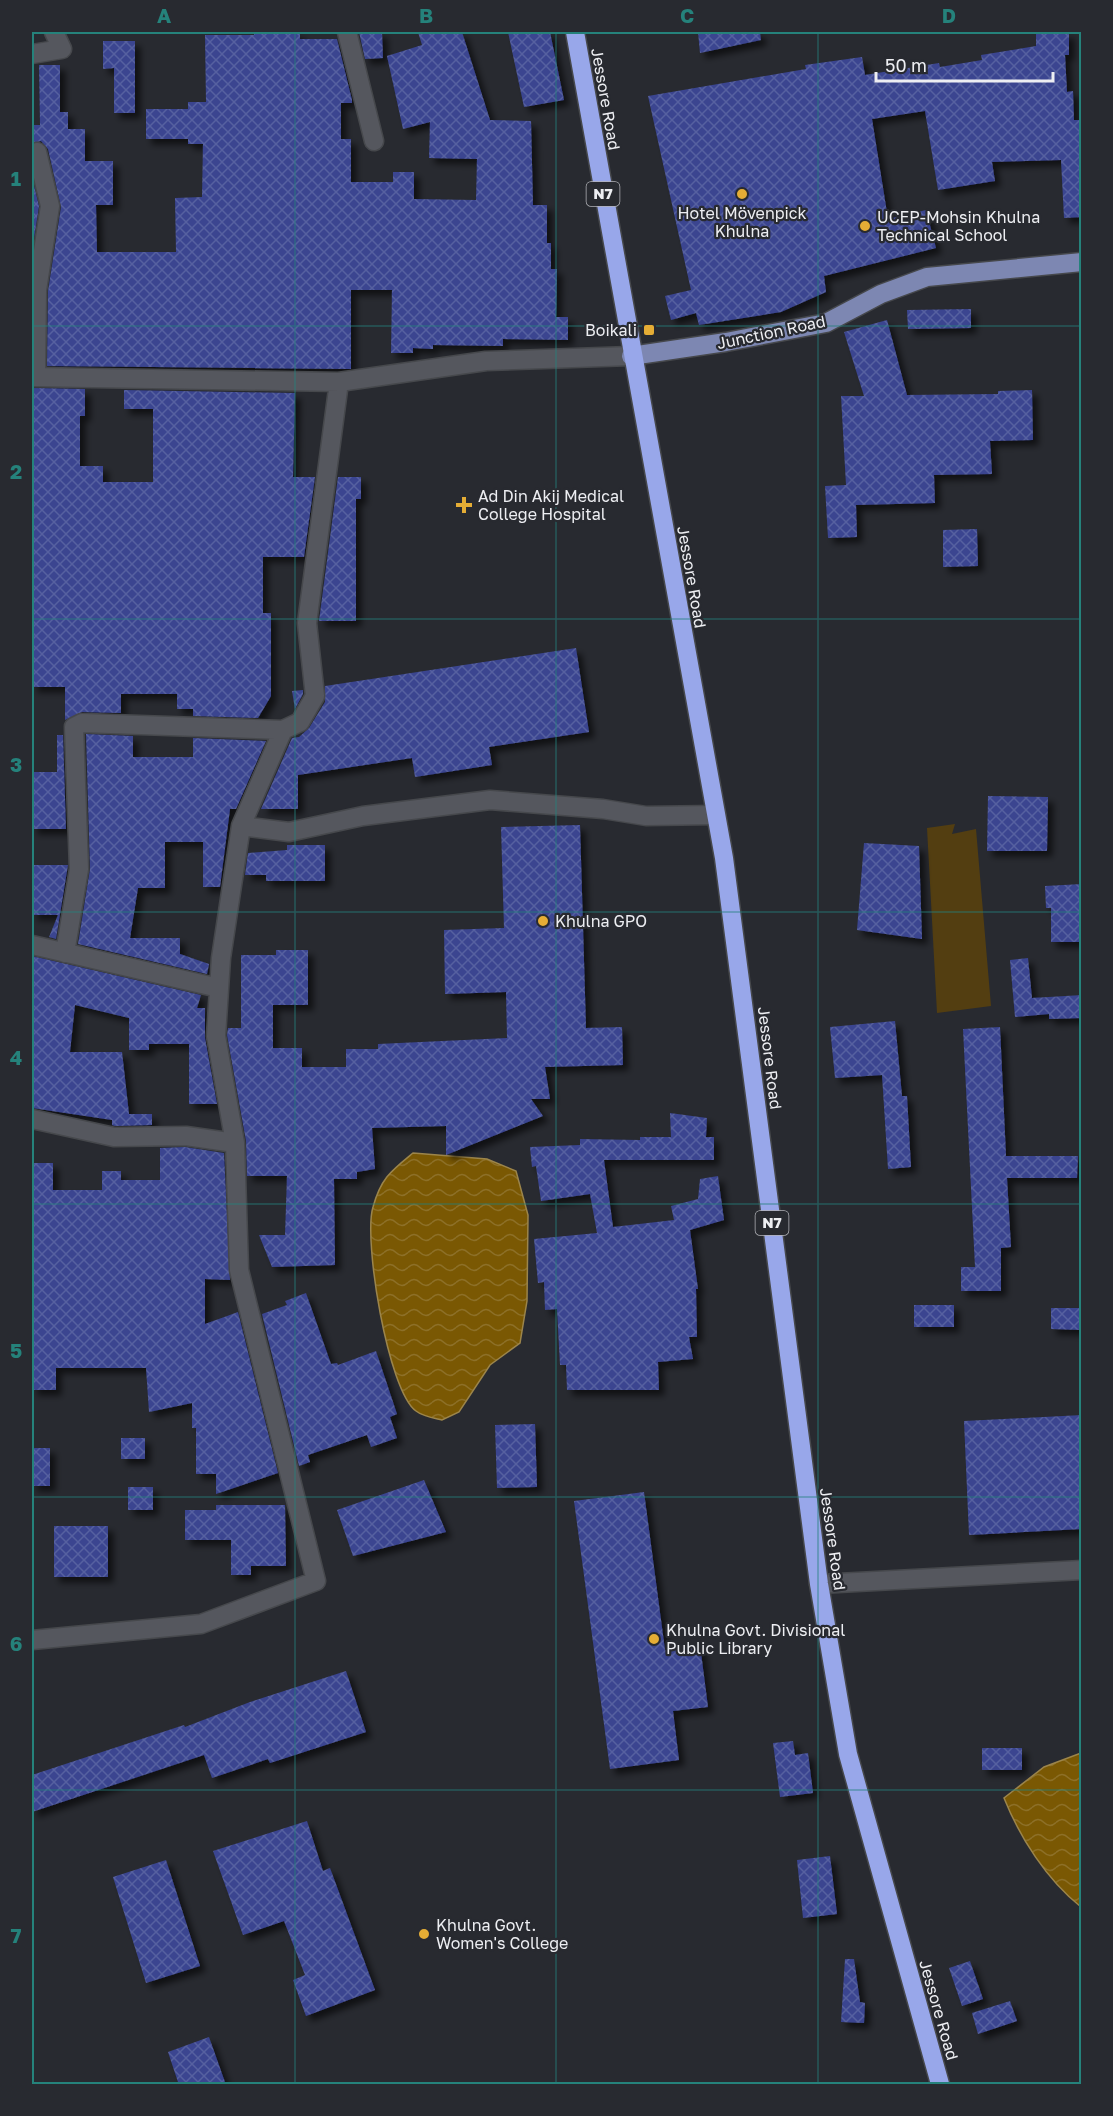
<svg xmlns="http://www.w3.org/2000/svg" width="1113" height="2116" font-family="'Golos Text',sans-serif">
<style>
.green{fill:#533e11}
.water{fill:url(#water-waves);stroke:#9c854b;stroke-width:1.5}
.building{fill:url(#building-cross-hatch);filter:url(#shadow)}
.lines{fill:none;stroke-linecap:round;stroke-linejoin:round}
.minor-casing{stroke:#46484c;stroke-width:21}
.major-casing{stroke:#46484c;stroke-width:21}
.highway-casing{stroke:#46484c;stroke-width:21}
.minor{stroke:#55575e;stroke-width:18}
.major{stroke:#7d87b2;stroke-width:18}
.highway{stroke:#98a7ea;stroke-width:18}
.grid{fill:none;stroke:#25827b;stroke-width:1.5;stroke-opacity:0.55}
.poi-dot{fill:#e5ad35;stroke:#282a30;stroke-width:2}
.labels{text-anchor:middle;stroke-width:4.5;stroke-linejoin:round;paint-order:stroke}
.shield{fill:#282a30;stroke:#b2b3b8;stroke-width:1.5}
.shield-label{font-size:15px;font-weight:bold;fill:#edeef2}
.street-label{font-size:16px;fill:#edeef2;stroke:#282a30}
.poi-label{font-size:16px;fill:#edeef2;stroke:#282a30;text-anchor:start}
.neatline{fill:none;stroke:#25827b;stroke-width:2}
.grid-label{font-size:20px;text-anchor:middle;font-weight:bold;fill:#25827b}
</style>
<defs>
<pattern id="water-waves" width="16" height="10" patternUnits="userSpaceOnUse" patternTransform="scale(1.5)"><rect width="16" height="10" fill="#7a5803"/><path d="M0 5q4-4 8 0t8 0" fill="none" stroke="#8d7028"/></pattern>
<pattern id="building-cross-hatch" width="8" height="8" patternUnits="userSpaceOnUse" patternTransform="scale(1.5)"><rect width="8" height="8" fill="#3a4590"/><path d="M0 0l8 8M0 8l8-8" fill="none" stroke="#5760a0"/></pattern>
<filter id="shadow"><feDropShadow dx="5.5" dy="5.5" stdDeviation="3" flood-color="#0009"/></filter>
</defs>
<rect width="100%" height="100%" fill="#282a30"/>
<path class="green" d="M955 824 952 834 976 829 991 1006 937 1013 927 828Z"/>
<path class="water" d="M413 1153 487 1159 516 1171 528 1215 527 1301 520 1343 490 1365 459 1412 442 1420C434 1418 422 1416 416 1411 388 1391 363 1239 373 1207 381 1178 391 1171 413 1153Z
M1081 1753H1082L1081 1907C1047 1880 1020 1838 1004 1798L1044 1767Z"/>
<path class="building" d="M254 32 300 33V39H337L352 100V103H341V139H351V182H393V172H414V199L476 200 477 159 429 158 430 122 403 129 387 56 422 45 418 32H462L490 120 531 121 533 205H547V243H551V269H557L556 317H568V340L503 339V346L433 345V349L413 348V353H391L392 290H351V369L47 366 48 291 61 207 48 149 41 141 32 143V125H40L39 65H60V112H68V129H85V161H113V205H96L97 252H176L175 198 202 197 203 144H188V139H146V109H188V102H206L205 35H254Z
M359 32H382L383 58 365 59Z
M508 32H550L564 100 524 107Z
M698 32H760L761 40 700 53Z
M1069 33V55H1065L1067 92 1073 91 1074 120H1082V217L1064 218 1061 160 992 162 995 181 938 190 925 111 872 119 888 219 926 210 936 248 824 276 826 292 781 312 699 325 696 313 671 320 665 296 691 290 648 96 806 69 805 65 862 57 865 75 939 63 940 67 982 60 981 55 1036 46V34Z
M103 41H135V113H114V68L103 69Z
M32 177 39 206 32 252Z
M971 309V328L908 329 907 310Z
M887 320 907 395 998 394V391L1032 390 1033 440 990 441 992 474 934 475 935 503 856 505 857 537 828 538 825 486 846 485 841 396H864L844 332Z
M32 388 85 389V416H80V466H103V482H153V409H124V390L295 393 293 477H315L304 557H263V613H271V696L258 718 193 716V709H177V694H121V713L82 712 65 720V687H32V578H34Z
M338 477H361V499H356V621H319Z
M977 529 978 566 943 567V530Z
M576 648 589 732 489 747 492 765 415 777 412 758 298 775V809H261L292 738 299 737 309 728 325 702V686Z
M303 690V694L295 709 292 691Z
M86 734 133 736V757H193V738L266 741 236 809H230L220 887H203V842H165V888H138L130 938H180V954L209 964 207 974 78 944 90 869Z
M57 735H63L66 829H32V772H57Z
M988 796 1048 797 1047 851H987Z
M580 825 586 1028 622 1027 623 1065 545 1067 550 1099H531L543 1116 446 1155V1126L372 1128 375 1169 357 1172V1179H334L335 1265 272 1267 259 1235H285L287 1176H247L246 1141 227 1035 228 1028H241V955H276V950H308V1005H273V1048H302V1067H346V1049H378V1044L507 1038 506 992 445 994 444 930 504 928 501 827Z
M864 843 919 846 922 939 857 930Z
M287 845H325V881H266V875H245L248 853 287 850Z
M32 865H68L56 939 49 937 58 915H32Z
M1082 884V942H1051V908H1046L1045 886Z
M32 956 201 995 197 1008H205V1038L217 1104H189V1044H149V1050H129V1018L75 1005 70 1052H122L129 1114H152V1125L115 1126 112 1125V1120L32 1108Z
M1028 958 1032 998 1082 995V1018L1049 1019V1014L1015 1017 1010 960Z
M895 1021 902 1096H907L911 1167 888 1169 882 1075 835 1078 830 1027Z
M1000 1027 1006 1156H1078L1077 1178H1007L1011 1247 1001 1248V1291H961V1267H975L963 1029Z
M670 1113 707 1118 706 1137H714V1160H604L613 1227 674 1220 671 1206 698 1199 700 1179 718 1176 724 1220 690 1230 698 1289H696L697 1337H689L693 1359 658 1362 659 1390H567L566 1365H560L557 1309 545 1310 544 1282 538 1283 534 1239 597 1233 590 1194 541 1201 536 1166 532 1167 530 1147 580 1145V1139L640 1140V1137H671Z
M185 1147 224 1153 230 1280 205 1279V1324L238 1312 278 1473 216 1494V1474H196V1428H192V1403L149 1412 146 1368H56V1390H32V1163H53V1190H102V1171H121V1180H160V1148Z
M306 1293 331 1364 337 1363 338 1365 376 1351 397 1414 390 1417 397 1438 371 1447 367 1435 308 1455 310 1462 299 1466 262 1314 287 1305 285 1301Z
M914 1305H954V1327H914Z
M1051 1308H1082V1330L1051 1329Z
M1082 1415V1529L969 1535 964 1421Z
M535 1424 537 1487 497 1488 495 1425Z
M121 1438H145V1459H121Z
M32 1448H50V1486H32Z
M424 1480 446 1532 353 1556 337 1510Z
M128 1487H153V1510H128Z
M644 1492 665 1650 700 1645 708 1707 673 1711 679 1760 610 1769 574 1501Z
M216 1505H285L286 1566H251V1575H231V1540H185V1510H216Z
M54 1526H108V1577H54Z
M346 1671 366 1732 270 1763 268 1759 212 1778 204 1755 32 1812V1775L184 1725 185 1727 250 1702Z
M793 1741 795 1755 808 1753 813 1793 780 1797 773 1743Z
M982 1748H1022V1770H982Z
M307 1821 323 1871 330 1868 375 1990 306 2016 293 1980 305 1975 284 1921 243 1935 213 1851Z
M830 1856 837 1914 803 1918 797 1860Z
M166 1860 200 1966 146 1983 113 1877Z
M845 1959H854L860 2002 865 2003 864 2023 841 2022Z
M970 1961 983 1999 962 2006 949 1968Z
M1010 2001 1017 2021 978 2034 972 2013Z
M209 2037 226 2085H179L168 2052Z"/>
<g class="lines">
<defs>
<path id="minor" d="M347 32 374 141
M32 54 62 49 54 32
M32 377 339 382 486 361 631 356
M36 377 37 290 50 206 37 152
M241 826 289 832 363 816 490 800 603 809 646 816 716 815
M32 945 219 988
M65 953 79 869 74 727 82 723 283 730
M32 1119 114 1137 186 1136 235 1143
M819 1584 1082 1570
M32 1640 201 1624 316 1581 239 1270 235 1143 216 1036 221 958 241 826 283 730 300 722 315 696 307 623 339 382"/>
<path id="major" d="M631 356 726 342 826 323 881 294 927 277 1082 262"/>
<path id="highway" d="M575 32 724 858 819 1584 848 1754 940 2084"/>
</defs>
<use href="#minor" class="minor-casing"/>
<use href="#major" class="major-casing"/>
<use href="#highway" class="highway-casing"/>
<use href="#minor" class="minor"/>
<use href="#major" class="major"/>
<use href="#highway" class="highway"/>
</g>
<path class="grid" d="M295 32V2084M556 32V2084M818 32V2084M32 326H1082M32 619H1082M32 912H1082M32 1204H1082M32 1497H1082M32 1790H1082"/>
<g class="poi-dot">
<circle cx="742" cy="194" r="6"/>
<circle cx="865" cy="226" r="6"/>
<rect x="643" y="324" width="12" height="12" rx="3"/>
<path d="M461 496h6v6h6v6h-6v6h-6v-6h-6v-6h6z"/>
<circle cx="543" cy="921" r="6"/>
<circle cx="654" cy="1639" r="6"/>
<circle cx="424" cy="1934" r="6"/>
</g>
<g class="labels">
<g class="shield">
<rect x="586.5" y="182" width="33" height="24" rx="4.5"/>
<rect x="755.5" y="1211" width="33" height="24" rx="4.5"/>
</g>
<g class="shield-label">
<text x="603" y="199">N7</text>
<text x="772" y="1228">N7</text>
</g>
<g class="street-label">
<text transform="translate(606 99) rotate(80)" y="6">Jessore Road</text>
<text transform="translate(771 332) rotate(-12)" y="6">Junction Road</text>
<text transform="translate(692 577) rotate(80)" y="6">Jessore Road</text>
<text transform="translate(770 1058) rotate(83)" y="6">Jessore Road</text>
<text transform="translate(833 1539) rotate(82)" y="6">Jessore Road</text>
<text transform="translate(939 2010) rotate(74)" y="6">Jessore Road</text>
</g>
<g class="poi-label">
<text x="742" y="219" text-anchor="middle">Hotel Mövenpick<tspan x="742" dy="18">Khulna</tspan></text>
<text x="877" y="223">UCEP-Mohsin Khulna<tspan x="877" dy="18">Technical School</tspan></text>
<text x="637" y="336" text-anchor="end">Boikali</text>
<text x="478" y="502">Ad Din Akij Medical<tspan x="478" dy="18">College Hospital</tspan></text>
<text x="555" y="927">Khulna GPO</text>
<text x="666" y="1636">Khulna Govt. Divisional<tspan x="666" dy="18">Public Library</tspan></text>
<text x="436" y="1931">Khulna Govt.<tspan x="436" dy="18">Women's College</tspan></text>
</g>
</g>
<rect width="1113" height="2116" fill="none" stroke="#282a30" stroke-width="66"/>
<path d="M876 72v9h177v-9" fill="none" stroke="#edeef2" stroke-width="3"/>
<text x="885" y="72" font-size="18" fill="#edeef2" stroke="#282a30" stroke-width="4.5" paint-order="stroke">50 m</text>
<rect x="33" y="33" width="1047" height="2050" class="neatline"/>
<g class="grid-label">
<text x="164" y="23">A</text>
<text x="426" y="23">B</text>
<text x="687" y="23">C</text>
<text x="949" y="23">D</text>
<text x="16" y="186">1</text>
<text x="16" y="479">2</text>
<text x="16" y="772">3</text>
<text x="16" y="1065">4</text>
<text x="16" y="1358">5</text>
<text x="16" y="1651">6</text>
<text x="16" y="1943">7</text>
</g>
</svg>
